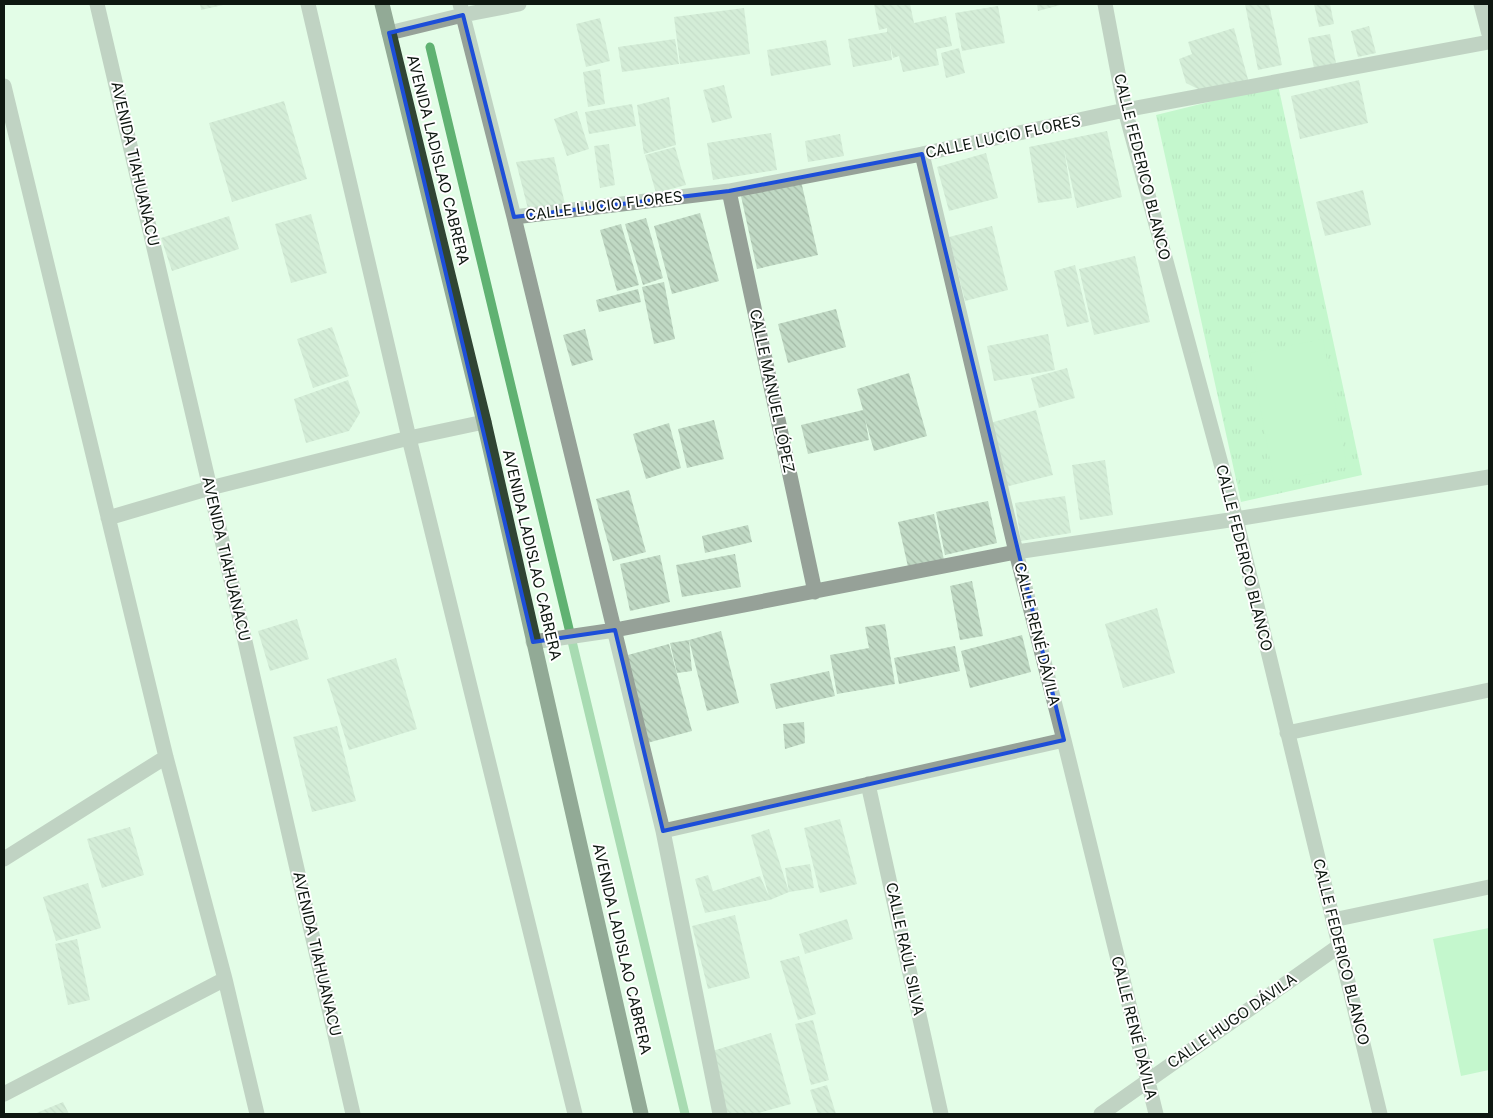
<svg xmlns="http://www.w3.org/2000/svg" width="1493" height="1118" font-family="Inter,sans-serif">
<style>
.grass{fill:url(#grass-tufts)}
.garden{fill:#9df0ad}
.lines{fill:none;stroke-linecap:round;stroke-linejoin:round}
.stream{stroke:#60b272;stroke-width:9}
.building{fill:url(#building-back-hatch)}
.minor{stroke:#96a198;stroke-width:15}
.highway{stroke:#304533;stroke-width:15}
.marked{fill:none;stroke:#1d4ed8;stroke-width:4;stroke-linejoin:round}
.labels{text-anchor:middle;stroke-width:4;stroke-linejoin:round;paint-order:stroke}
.street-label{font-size:15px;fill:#0e1710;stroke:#fff}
</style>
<defs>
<pattern id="grass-tufts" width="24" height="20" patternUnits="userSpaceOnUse" patternTransform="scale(1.25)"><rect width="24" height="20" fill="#9df0ad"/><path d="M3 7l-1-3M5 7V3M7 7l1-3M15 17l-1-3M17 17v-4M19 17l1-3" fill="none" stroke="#86cd94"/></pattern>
<pattern id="building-back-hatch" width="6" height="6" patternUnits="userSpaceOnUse" patternTransform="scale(1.25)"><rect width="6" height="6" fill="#c0d9c4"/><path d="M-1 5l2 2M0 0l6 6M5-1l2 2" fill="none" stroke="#a4baa7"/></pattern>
</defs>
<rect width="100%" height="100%" fill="#e3fde7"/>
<path class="grass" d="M1278 85 1362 475 1241 502 1156 115Z"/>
<path class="garden" d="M1323 339 1347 467 1274 481 1250 353Z
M1489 928V1070L1461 1076 1433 939Z"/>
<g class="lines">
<path class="stream" d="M430 47 685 1114"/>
</g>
<path class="building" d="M200 4H223V5L201 10Z
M874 4H910L914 23 946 16 952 46 936 49 939 65 903 72 899 56 893 58 890 43 892 60 853 67 848 39 887 32V28L879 30Z
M1037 4H1064L1038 11Z
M1245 4H1269L1282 65 1258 70Z
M1314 4H1330L1334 24 1319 27Z
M998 6 1005 43 962 51 955 13Z
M744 8 750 54 680 64 674 17Z
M600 18 610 61 586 67 576 24Z
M1369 26 1376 53 1358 57 1351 31Z
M1234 28 1249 83 1202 91 1186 83 1179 59 1192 54 1188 42Z
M1330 34 1336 63 1314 68 1308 38Z
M675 39 679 64 622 72 618 47Z
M826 40 831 65 771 76 767 50Z
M959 48 965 73 946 78 941 53Z
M600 69 605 104 588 107 583 72Z
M1359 80 1368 123 1300 139 1291 96Z
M724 85 732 118 712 123 703 90Z
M669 97 676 145 644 154 637 105Z
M284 101 307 179 232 202 209 123Z
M632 104 636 126 589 134 585 112Z
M577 111 589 149 567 156 554 119Z
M1107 131 1122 197 1077 208 1064 149 1072 198 1038 203 1029 147Z
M771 133 777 170 713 180 707 143Z
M840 134 844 156 808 162 805 141Z
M609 144 615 185 600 188 594 146Z
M675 147 686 185 656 193 645 155Z
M986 153 998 198 949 211 937 167Z
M554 157 565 204 528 209 516 162Z
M801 181 818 255 757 269 741 196Z
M1363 190 1371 225 1325 236 1316 202Z
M700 213 719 281 672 294 654 226Z
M311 214 327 273 291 283 275 224Z
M229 216 239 249 172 271 161 238Z
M646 218 663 278 643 285 625 224Z
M621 224 639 285 617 291 600 230Z
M992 226 1008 290 965 301 949 237Z
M1135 256 1150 322 1094 335 1079 269Z
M1075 265 1089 322 1067 327 1054 271Z
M664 282 675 339 654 344 642 287Z
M638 289 641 302 599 312 596 300Z
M836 309 846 347 788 363 778 324Z
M332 327 349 376 313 388 297 339Z
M585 329 593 360 572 366 563 335Z
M1048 334 1055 370 994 381 987 346Z
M1067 368 1075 398 1039 408 1031 378Z
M909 373 927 436 874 451 865 419 869 440 808 454 801 425 863 410 857 389Z
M348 380 360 413 349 431 306 443 294 399Z
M1036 410 1053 475 1005 487 990 423Z
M714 420 724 459 687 468 678 429Z
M669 423 681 468 646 479 633 434Z
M1105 460 1113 515 1080 520 1072 465Z
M629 490 646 552 613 561 596 499Z
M1065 496 1071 533 1021 541 1015 503Z
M988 501 997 543 945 555 936 512Z
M934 514 944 560 908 567 898 522Z
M748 525 752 542 705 553 702 536Z
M735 554 741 587 682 597 676 565Z
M660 555 670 602 630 611 620 564Z
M972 581 983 636 960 640 950 586Z
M1157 608 1175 673 1123 688 1105 624Z
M297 619 309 659 270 671 258 631Z
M885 624 895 684 837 694 830 655 869 648 865 627Z
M721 631 739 703 707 711 689 640Z
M1022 635 1031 672 970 688 961 651Z
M689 640 692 671 677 673 670 643Z
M669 644 692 731 647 743 624 656Z
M955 646 960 671 899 684 894 658Z
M396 658 417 729 349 750 327 679Z
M829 671 835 696 776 709 770 684Z
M804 722 805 743 785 749 783 724Z
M337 726 356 801 312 812 293 737Z
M840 819 857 884 820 893 804 828Z
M130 827 144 875 102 888 87 839Z
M769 829 789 892 785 868 810 864 814 888 789 892 770 900 705 913 695 879 708 875 713 891 704 894 760 876 769 896 751 835Z
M88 883 101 928 56 941 43 897Z
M735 915 750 978 708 989 692 926Z
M847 919 853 939 805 954 799 934Z
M77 939 90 1000 68 1005 55 944Z
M799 956 816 1014 798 1020 780 961Z
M813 1020 829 1080 811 1085 795 1024Z
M771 1033 791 1104 755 1114H726L709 1052Z
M827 1085 836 1114H818L810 1090Z
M63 1102 69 1114H34Z"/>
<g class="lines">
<path class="minor" d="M97 4 210 488 353 1114
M308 4 409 438 575 1114
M460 4 514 217 663 831 720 1114
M1105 4 1125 110 1236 519 1380 1114
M1481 4 1489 34
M389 33 463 15 519 4
M4 86 166 757 225 979 257 1114
M922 154 1016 552 1064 740 1156 1114
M729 191 815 592
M514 217 729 191 922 154 1125 110 1489 42
M108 518 210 488 409 438 484 422
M533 642 615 630 1016 552 1236 519 1489 477
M1287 733 1489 690
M868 784 941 1114
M663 831 1064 740
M4 859 166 757
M1333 920 1489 887
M4 1094 225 979
M1101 1114 1339 946"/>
<path class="highway" d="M382 4 484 422 641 1114"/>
</g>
<path d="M0 0H1493V1118H0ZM463 15 514 217 729 191 922 154 1064 740 663 831 615 630 533 642 389 33Z" fill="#e3fde7" fill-opacity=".55" fill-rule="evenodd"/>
<path class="marked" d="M463 15 514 217 729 191 922 154 1064 740 663 831 615 630 533 642 389 33Z"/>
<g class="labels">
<g class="street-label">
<text transform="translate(1003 137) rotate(-12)" y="5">CALLE LUCIO FLORES</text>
<text transform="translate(438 160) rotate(76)" y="5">AVENIDA LADISLAO CABRERA</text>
<text transform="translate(135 164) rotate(77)" y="5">AVENIDA TIAHUANACU</text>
<text transform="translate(1142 167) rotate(76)" y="5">CALLE FEDERICO BLANCO</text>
<text transform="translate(604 206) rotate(-7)" y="5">CALLE LUCIO FLORES</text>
<text transform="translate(772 391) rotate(78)" y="5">CALLE MANUEL LÓPEZ</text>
<text transform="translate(532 555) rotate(77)" y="5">AVENIDA LADISLAO CABRERA</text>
<text transform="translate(1244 558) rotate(76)" y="5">CALLE FEDERICO BLANCO</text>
<text transform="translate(226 559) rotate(77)" y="5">AVENIDA TIAHUANACU</text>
<text transform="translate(1037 634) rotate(76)" y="5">CALLE RENÉ DÁVILA</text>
<text transform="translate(622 949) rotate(77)" y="5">AVENIDA LADISLAO CABRERA</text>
<text transform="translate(905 949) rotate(78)" y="5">CALLE RAÚL SILVA</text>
<text transform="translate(1341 952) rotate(76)" y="5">CALLE FEDERICO BLANCO</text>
<text transform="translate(317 954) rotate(77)" y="5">AVENIDA TIAHUANACU</text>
<text transform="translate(1232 1021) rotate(-35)" y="5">CALLE HUGO DÁVILA</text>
<text transform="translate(1134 1028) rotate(76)" y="5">CALLE RENÉ DÁVILA</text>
</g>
</g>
<rect width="1493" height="1118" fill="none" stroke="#0e1710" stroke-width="10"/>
</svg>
